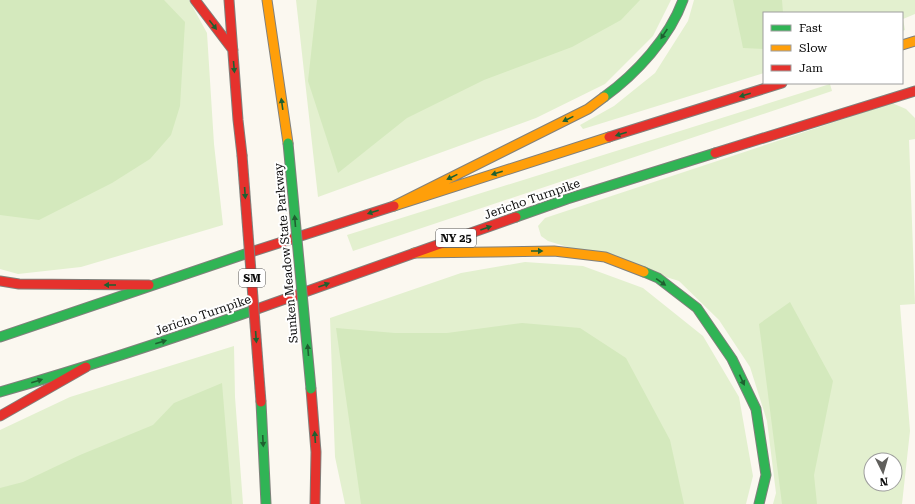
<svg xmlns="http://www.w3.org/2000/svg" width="915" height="504" font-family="'Roboto Serif',serif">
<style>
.green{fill:#e3f0cf;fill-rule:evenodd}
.forest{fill:#d4e9bd}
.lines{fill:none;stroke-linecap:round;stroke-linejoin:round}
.fast-casing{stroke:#81807c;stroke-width:11}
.slow-casing{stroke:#81807c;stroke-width:11}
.jam-casing{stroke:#81807c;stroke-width:11}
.fast{stroke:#30b455;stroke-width:9}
.slow{stroke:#ff9f0a;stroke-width:9}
.jam{stroke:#e5322d;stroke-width:9}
.fast-bridge-casing{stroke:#81807c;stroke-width:11;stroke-linecap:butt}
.jam-bridge-casing{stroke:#81807c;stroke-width:11;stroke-linecap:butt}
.fast-bridge{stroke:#30b455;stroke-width:9}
.jam-bridge{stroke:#e5322d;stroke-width:9}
.oneway{fill:#1e6030}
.labels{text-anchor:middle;stroke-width:4;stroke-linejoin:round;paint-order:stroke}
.shield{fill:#fff;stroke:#555;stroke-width:1}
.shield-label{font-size:11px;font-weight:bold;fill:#0c0c0c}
.street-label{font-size:12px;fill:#0c0c0c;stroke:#fff}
</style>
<rect width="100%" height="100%" fill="#fbf8f0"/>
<path class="green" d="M0 0H189L207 33 214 144 223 225 81 267 18 274 0 269Z
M296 0H671L653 36 605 84 536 118 318 197Z
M694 0H915V14L903 19 905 30 902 31V13H764V73L583 129 580 125 614 106 655 73 688 21Z
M830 84 832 91 353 251 347 235Z
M892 103 906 109 915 118V139L909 140 915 304 900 305 910 431 902 504H773L776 493 767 421 750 367 719 320 679 281 548 241 541 236 538 226 545 218ZM871 460H895V484H871Z
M525 262 583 266 643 288 703 336 739 397 753 476 746 504H345L335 457 330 318 461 273Z
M234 346 235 397 243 504H0V430L70 397Z"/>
<path class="forest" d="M0 0H164L185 22 180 106 171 135 150 159 112 183 39 220 0 215Z
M317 0H640L621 20 572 47 484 80 407 118 338 173 308 81Z
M733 0H782L783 13H764V49L743 48Z
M790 302 833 381 814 475 817 504H782L759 324Z
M522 323 580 328 626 358 670 440 684 504H361L336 328 395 333H447Z
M222 383 232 504H0V488L23 482 80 455 153 425 174 403Z"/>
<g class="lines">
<defs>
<path id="fast" d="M604 97C636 74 670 37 683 0
M516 217 567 199 715 153
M644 272 658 278 697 308 732 359 756 409 766 475 759 504
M0 337 251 252
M0 392C87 367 172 339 257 309
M261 402 266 504"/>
<path id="slow" d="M267 0 288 143
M902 45 915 41
M396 205 588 109 604 97
M394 206 609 137
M414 253 554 251 605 257 644 272"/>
<path id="jam" d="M195 0 233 50
M229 0 238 120 242 155
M609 137 782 83
M715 153 915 91
M251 252 394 206
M0 281 19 284 149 285
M257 309 516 217
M311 389 316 452 315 504
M0 416 86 367"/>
</defs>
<use href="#fast" class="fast-casing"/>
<use href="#slow" class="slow-casing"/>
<use href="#jam" class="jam-casing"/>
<use href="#fast" class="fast"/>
<use href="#slow" class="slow"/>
<use href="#jam" class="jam"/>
<defs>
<path id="fast-bridge" d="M288 143 311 389"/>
<path id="jam-bridge" d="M242 155 261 402"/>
</defs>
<use href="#fast-bridge" class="fast-bridge-casing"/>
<use href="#jam-bridge" class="jam-bridge-casing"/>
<use href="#fast-bridge" class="fast-bridge"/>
<use href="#jam-bridge" class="jam-bridge"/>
</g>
<defs><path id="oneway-solid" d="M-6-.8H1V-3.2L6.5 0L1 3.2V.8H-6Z"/></defs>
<g class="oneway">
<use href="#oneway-solid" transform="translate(213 25) rotate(52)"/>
<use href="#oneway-solid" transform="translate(664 34) rotate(124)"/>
<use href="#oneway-solid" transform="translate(234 67) rotate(85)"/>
<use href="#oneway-solid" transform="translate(745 95) rotate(163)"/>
<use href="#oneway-solid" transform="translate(282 104) rotate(-98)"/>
<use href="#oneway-solid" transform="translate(568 119) rotate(154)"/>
<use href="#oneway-solid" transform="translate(621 134) rotate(163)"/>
<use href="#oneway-solid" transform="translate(497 173) rotate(163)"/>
<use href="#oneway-solid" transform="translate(452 177) rotate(154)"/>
<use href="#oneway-solid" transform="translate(245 193) rotate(86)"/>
<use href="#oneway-solid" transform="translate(373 212) rotate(162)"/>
<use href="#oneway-solid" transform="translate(295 221) rotate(-95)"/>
<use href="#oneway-solid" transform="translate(486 228) rotate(-19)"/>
<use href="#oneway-solid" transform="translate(537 251)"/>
<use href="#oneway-solid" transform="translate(661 282) rotate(35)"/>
<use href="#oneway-solid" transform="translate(110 285) rotate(-180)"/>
<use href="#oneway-solid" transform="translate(324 285) rotate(-20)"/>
<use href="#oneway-solid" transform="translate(256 337) rotate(86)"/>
<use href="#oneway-solid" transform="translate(161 342) rotate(-18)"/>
<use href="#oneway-solid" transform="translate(308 350) rotate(-95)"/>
<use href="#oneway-solid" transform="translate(742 380) rotate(65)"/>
<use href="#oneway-solid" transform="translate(37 381) rotate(-17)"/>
<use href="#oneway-solid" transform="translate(315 437) rotate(-94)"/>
<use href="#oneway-solid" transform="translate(263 441) rotate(87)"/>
</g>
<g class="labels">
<g class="shield">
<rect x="436" y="229" width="40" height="18" rx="3"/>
<rect x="239" y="269" width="26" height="18" rx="3"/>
</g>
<g class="shield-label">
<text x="456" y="242">NY 25</text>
<text x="252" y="282">SM</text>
</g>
<g class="street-label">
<text transform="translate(532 199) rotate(-19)" y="4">Jericho Turnpike</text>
<text transform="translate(286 253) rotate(-95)" y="4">Sunken Meadow State Parkway</text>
<text transform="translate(203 315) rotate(-19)" y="4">Jericho Turnpike</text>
</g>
</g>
<rect x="763" y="12" width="140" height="72" fill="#ffffff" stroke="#9e9e9e"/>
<rect x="771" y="25" width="20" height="6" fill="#30b455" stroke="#9e9e9e"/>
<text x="799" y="32" font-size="12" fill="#0c0c0c">Fast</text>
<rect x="771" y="45" width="20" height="6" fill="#ff9f0a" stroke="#9e9e9e"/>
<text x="799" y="52" font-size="12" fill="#0c0c0c">Slow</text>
<rect x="771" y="65" width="20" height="6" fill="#e5322d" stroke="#9e9e9e"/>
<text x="799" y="72" font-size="12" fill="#0c0c0c">Jam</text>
<g transform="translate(883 472) rotate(175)"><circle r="19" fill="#ffffff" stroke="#9e9e9e"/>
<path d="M0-3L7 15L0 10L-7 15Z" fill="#605f5c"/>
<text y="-6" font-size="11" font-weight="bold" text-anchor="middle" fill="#0c0c0c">N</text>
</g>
</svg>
